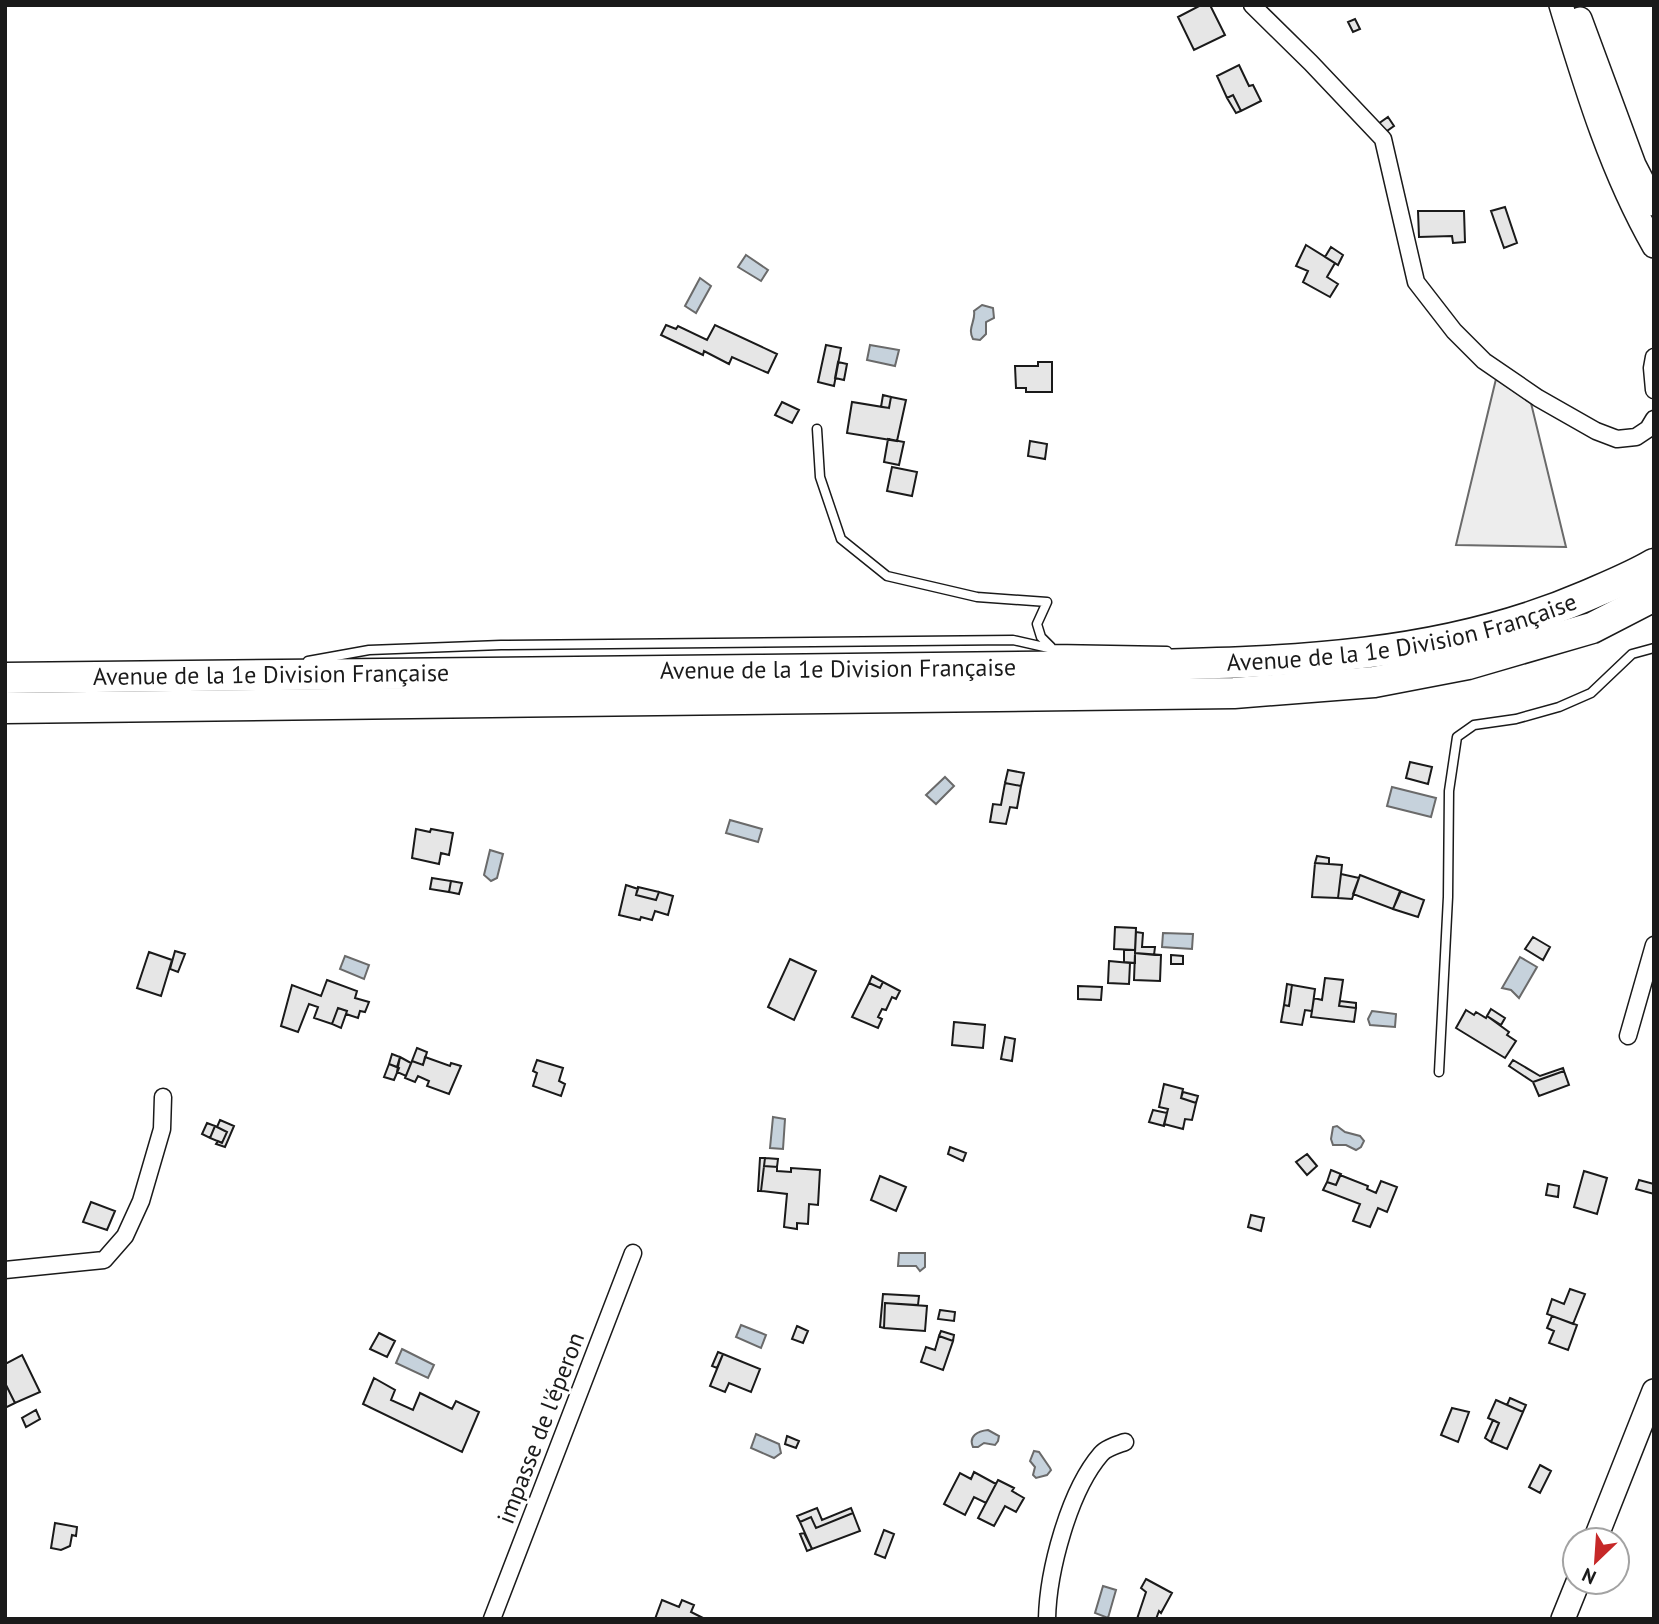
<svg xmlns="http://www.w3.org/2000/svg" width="1659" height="1624" font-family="'PT Sans',sans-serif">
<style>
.parking{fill:#ededed;stroke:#6a6a6a;stroke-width:2}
.water{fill:#c6d2dc;stroke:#6a6a6a;stroke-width:2}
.building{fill:#e6e6e6;stroke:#1a1a1a;stroke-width:2}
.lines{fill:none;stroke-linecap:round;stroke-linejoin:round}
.lane-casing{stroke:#1a1a1a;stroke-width:11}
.street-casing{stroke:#1a1a1a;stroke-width:19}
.secondary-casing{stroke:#1a1a1a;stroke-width:26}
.highway-casing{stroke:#1a1a1a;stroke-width:33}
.lane{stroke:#fff;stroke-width:8}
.street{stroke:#fff;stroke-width:16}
.secondary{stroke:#fff;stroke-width:23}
.highway{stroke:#fff;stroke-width:30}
.labels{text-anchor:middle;stroke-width:5;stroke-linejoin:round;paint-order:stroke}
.street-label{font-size:24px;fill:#1a1a1a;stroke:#fff}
</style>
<rect width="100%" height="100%" fill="#fff"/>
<path class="parking" d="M1496 379 1531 403 1566 547 1456 545Z"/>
<path class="water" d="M746 255 768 270 761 281 738 267Z
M700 278 711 286 696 313 685 306Z
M982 305 993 308 994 318 986 322V334L980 340 973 339C967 328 976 321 974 311Z
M870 345 899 350 895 366 867 360Z
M945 777 954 786 936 804 926 795Z
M1392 787 1436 798 1431 817 1387 806Z
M730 820 762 829 758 842 726 833Z
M490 850 503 854 497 878 491 881 484 875Z
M1163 933 1193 934 1192 949 1162 947Z
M345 956 369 965 364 979 340 969Z
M1520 957 1537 967 1519 998 1511 990 1502 988Z
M1372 1011 1396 1014 1395 1027 1370 1025 1368 1019Z
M773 1117 785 1119 783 1149 770 1148Z
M1337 1126 1345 1132 1360 1136 1364 1141 1361 1147 1356 1150 1346 1145H1333L1331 1139 1333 1127Z
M899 1253H925V1267L920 1271 916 1266H898Z
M741 1325 766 1335 761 1348 736 1337Z
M402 1349 434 1365 428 1378 396 1363Z
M988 1430 999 1436 998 1441 995 1445 984 1443 978 1447H973C968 1436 978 1431 988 1430Z
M756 1434 779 1444 781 1453 774 1458 751 1448Z
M1034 1451 1039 1452 1050 1468 1051 1470 1047 1475 1036 1478 1033 1475 1035 1467 1030 1461Z
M1103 1586 1116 1590 1108 1618 1095 1613Z"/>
<path class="building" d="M1201 5H1210L1225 35 1194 50 1178 17Z
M1355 19 1360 29 1353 32 1348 22Z
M1239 65 1249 86 1253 85 1261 101 1241 111 1233 95 1227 98 1217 76Z
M1233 95 1241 111 1236 113 1227 98Z
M1388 117 1394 126 1384 133 1378 124Z
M1505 207 1517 243 1504 248 1491 211Z
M1418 211H1464L1465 242 1453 243 1452 236 1419 237Z
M1306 245 1335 263 1327 277 1338 284 1330 297 1303 282 1308 271 1296 266Z
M1331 247 1343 255 1338 265 1325 257Z
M666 325 676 329 678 326 707 340 715 325 777 354 768 373 732 357 729 364 704 351 703 355 661 335Z
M826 345 841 348 834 386 818 382Z
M838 362 847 364 844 380 835 378Z
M1038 362H1052V392H1026V388H1016L1015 366H1038Z
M883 395 891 397 889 408 881 407Z
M891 397 906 400 897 441 847 433 852 402 889 408Z
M782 402 799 410 792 423 775 415Z
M888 439 904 442 899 465 884 462Z
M1030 441 1047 444 1045 459 1028 456Z
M892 467 917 472 912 496 887 491Z
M1410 762 1432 767 1428 784 1406 778Z
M1008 770 1024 773 1021 786 1005 783Z
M1005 783 1021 786 1017 808 1010 807 1006 824 990 822 993 804 1001 805Z
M416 829 430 832 431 829 453 833 449 855 441 853 439 864 412 858Z
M1317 856 1329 858V864L1315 863Z
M1315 863 1342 865 1338 898 1312 897Z
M1341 874 1359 878 1352 899 1338 898Z
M1360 875 1401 891 1393 909 1353 894Z
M432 878 451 881 449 892 430 889Z
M451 881 462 883 459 894 449 892Z
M626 885 638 889 636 895 656 900 659 892 673 896 668 915 655 911 652 920 641 917 640 920 619 915Z
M638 887 659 892 656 900 636 895Z
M1400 891 1424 900 1418 917 1393 909Z
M1115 927 1136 928 1135 950 1114 949Z
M1136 932 1143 933 1142 947H1155L1154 955 1135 953Z
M1533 937 1550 947 1543 960 1525 949Z
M1124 950H1135V963L1124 962Z
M175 951 185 954 178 972 170 969Z
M149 952 172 960 161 996 137 988Z
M1135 953 1161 955 1160 981 1134 980Z
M1171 955 1183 956V964H1171Z
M790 959 816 971 794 1020 768 1007Z
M1109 961 1130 963 1129 984 1108 983Z
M872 976 883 982 880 988 869 983Z
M1325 978 1343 980 1339 1006 1356 1008 1354 1022 1311 1017 1314 998 1322 1000Z
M327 980 357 991 355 998 369 1002 365 1012 360 1011 358 1018 346 1014 347 1011 338 1008 332 1024 314 1018 318 1007 309 1004 298 1032 281 1026 292 985 321 996Z
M883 982 900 991 896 999 892 997 886 1010 882 1009 878 1017 882 1019 878 1028 852 1017 869 983 880 988Z
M1287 984 1292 985 1289 1006 1284 1005Z
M1292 985 1315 989 1312 1011 1305 1010 1302 1025 1281 1022 1284 1005 1289 1006Z
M1078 986 1102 987 1101 1000 1078 999Z
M1340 1001 1356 1003V1008L1339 1006Z
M338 1008 347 1011 341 1028 332 1024Z
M1491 1009 1505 1018 1501 1025 1487 1016Z
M1466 1010 1474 1015 1476 1012 1486 1018 1487 1016 1509 1032 1507 1035 1516 1041 1505 1058 1456 1028Z
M954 1022 985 1025 983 1048 952 1045Z
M1005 1037 1015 1039 1012 1061 1001 1059Z
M417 1048 427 1052 423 1065 412 1061Z
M392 1054 400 1057 397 1067 389 1064Z
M400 1057 411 1063 406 1076 397 1072Z
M425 1057 450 1066 451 1063 461 1066 449 1094 427 1086 429 1081 418 1076 415 1082 405 1078 412 1061 423 1065Z
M537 1060 563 1068 559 1081 565 1084 561 1096 533 1086 537 1073 533 1071Z
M1513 1060 1540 1076 1563 1068 1564 1071 1533 1082 1509 1066Z
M389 1064 399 1068 394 1080 384 1077Z
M1564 1071 1569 1085 1539 1096 1533 1082Z
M1164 1084 1183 1089 1181 1098 1196 1103 1192 1120 1185 1119 1183 1129 1164 1124 1168 1109 1159 1107Z
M1183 1092 1198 1096 1196 1103 1181 1098Z
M1153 1110 1167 1113 1164 1126 1149 1122Z
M220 1120 234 1126 225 1147 216 1144 218 1141 222 1143 227 1132 217 1127Z
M207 1123 215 1126 210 1138 202 1134Z
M215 1126 227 1132 222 1143 210 1138Z
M950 1147 966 1153 963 1161 948 1154Z
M1307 1154 1317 1166 1307 1175 1296 1162Z
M760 1158H765L761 1191H758Z
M765 1158 778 1159 777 1167 764 1166Z
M764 1166 777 1167V1171L791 1172V1168L820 1170 818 1205 809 1204 808 1224 797 1223V1229L784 1227 787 1194 761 1191Z
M1331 1170 1341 1174 1336 1185 1327 1182Z
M1584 1171 1607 1178 1597 1214 1574 1207Z
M1340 1175 1368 1186 1367 1189 1376 1193 1381 1181 1397 1187 1387 1212 1378 1208 1370 1227 1353 1221 1360 1204 1323 1190 1327 1182 1336 1185Z
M880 1176 906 1187 896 1211 871 1200Z
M1639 1180 1654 1184V1194L1636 1189Z
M1548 1184 1559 1186 1558 1197 1546 1195Z
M91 1202 115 1211 107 1230 83 1222Z
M1251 1215 1264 1218 1261 1231 1248 1227Z
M1570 1289 1585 1294 1573 1324 1547 1314 1552 1299 1564 1304Z
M883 1294 919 1296 918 1305 885 1303 884 1328 880 1327Z
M885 1303 927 1306 925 1331 884 1328Z
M940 1310 955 1312 954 1321 938 1319Z
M1552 1316 1577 1325 1568 1350 1549 1343 1554 1331 1547 1328Z
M797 1326 808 1331 803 1343 792 1339Z
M941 1331 954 1335 953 1341 939 1336Z
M379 1333 395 1341 387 1357 370 1349Z
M939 1336 953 1341 943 1370 921 1362 926 1347 935 1350Z
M718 1352 723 1354 717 1368 712 1366Z
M723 1354 760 1369 751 1392 729 1383 725 1392 710 1386Z
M22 1355 40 1392 15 1403 5 1383V1364Z
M374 1378 395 1390 391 1400 413 1410 420 1393 452 1409 456 1401 479 1412 462 1452 363 1404Z
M5 1383 15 1403 5 1408Z
M1510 1398 1526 1405 1523 1412 1507 1405Z
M1496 1400 1523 1412 1507 1449 1491 1442 1499 1423 1488 1418Z
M1452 1408 1469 1412 1458 1442 1441 1435Z
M36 1410 40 1419 26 1427 22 1418Z
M1493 1420 1499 1423 1491 1442 1485 1438Z
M787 1436 799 1441 796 1448 785 1444Z
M1540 1465 1551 1471 1540 1493 1529 1487Z
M974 1472 996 1484 986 1503 974 1497 965 1515 944 1504 960 1473 971 1479Z
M998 1480 1014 1488 1012 1491 1024 1498 1016 1512 1005 1506 994 1526 978 1518Z
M817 1508 822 1520 851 1508 853 1513 816 1528 811 1517 800 1522 797 1516Z
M853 1513 860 1531 812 1549 800 1522 811 1517 816 1528Z
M55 1523 77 1527 76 1536 72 1535 70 1546 61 1550 51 1548Z
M884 1530 894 1534 885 1558 875 1554Z
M804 1533 812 1549 807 1551 800 1534Z
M1146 1579 1172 1593 1161 1613 1159 1611 1156 1619H1137L1146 1592 1141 1588Z
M662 1600 679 1607 682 1600 694 1605 691 1612 705 1619H655Z"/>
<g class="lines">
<defs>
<path id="lane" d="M817 429 820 477 841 539 887 576 977 597 1047 602 1037 624 1041 637 1051 647
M308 661 369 650 501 645 1013 640 1053 649 1167 651
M1439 1072 1448 897 1449 791 1457 737 1474 725 1516 719 1559 707 1591 693 1632 654 1654 648"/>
<path id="street" d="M1252 5 1311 63 1383 139 1416 282 1454 331 1484 361 1538 398 1596 431 1617 439 1636 437 1648 429 1654 419
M1654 357 1652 368 1654 390
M1628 1036 1654 945
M5 1270 104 1260 125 1236 141 1201 162 1129 163 1097
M492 1619 633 1253
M1047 1619C1048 1571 1069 1491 1101 1454 1106 1448 1117 1445 1125 1442"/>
<path id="secondary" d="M1561 5C1586 87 1611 171 1654 246
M1580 19 1634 165 1654 204
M1595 1540 1654 1391
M1563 1619 1578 1582"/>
<g id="highway">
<path id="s1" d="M5 678C256 675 507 672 758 670 875 669 992 668 1109 666 1273 662 1433 662 1586 596 1609 586 1632 577 1654 564"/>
<path d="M5 708 1234 693 1374 682 1468 664 1592 628 1654 596"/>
</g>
</defs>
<use href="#lane" class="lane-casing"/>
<use href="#street" class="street-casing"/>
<use href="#secondary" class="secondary-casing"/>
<use href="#highway" class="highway-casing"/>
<use href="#lane" class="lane"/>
<use href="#street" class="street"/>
<use href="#secondary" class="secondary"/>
<use href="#highway" class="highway"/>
</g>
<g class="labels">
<g class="street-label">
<text dy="8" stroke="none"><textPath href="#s1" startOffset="1400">Avenue de la 1e Division Française</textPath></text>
<text dy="8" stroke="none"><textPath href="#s1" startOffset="833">Avenue de la 1e Division Française</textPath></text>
<text dy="8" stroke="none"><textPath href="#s1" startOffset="266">Avenue de la 1e Division Française</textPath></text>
<text transform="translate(541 1428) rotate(-69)" y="8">impasse de l'éperon</text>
</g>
</g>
<rect width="1659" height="1624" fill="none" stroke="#1a1a1a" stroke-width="14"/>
<g transform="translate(1596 1561) rotate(205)"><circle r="33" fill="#ffffff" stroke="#a3a3a3" stroke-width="2"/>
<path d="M0-5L12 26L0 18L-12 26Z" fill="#c62828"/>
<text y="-10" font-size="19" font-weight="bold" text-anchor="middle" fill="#1a1a1a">N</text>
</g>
</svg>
